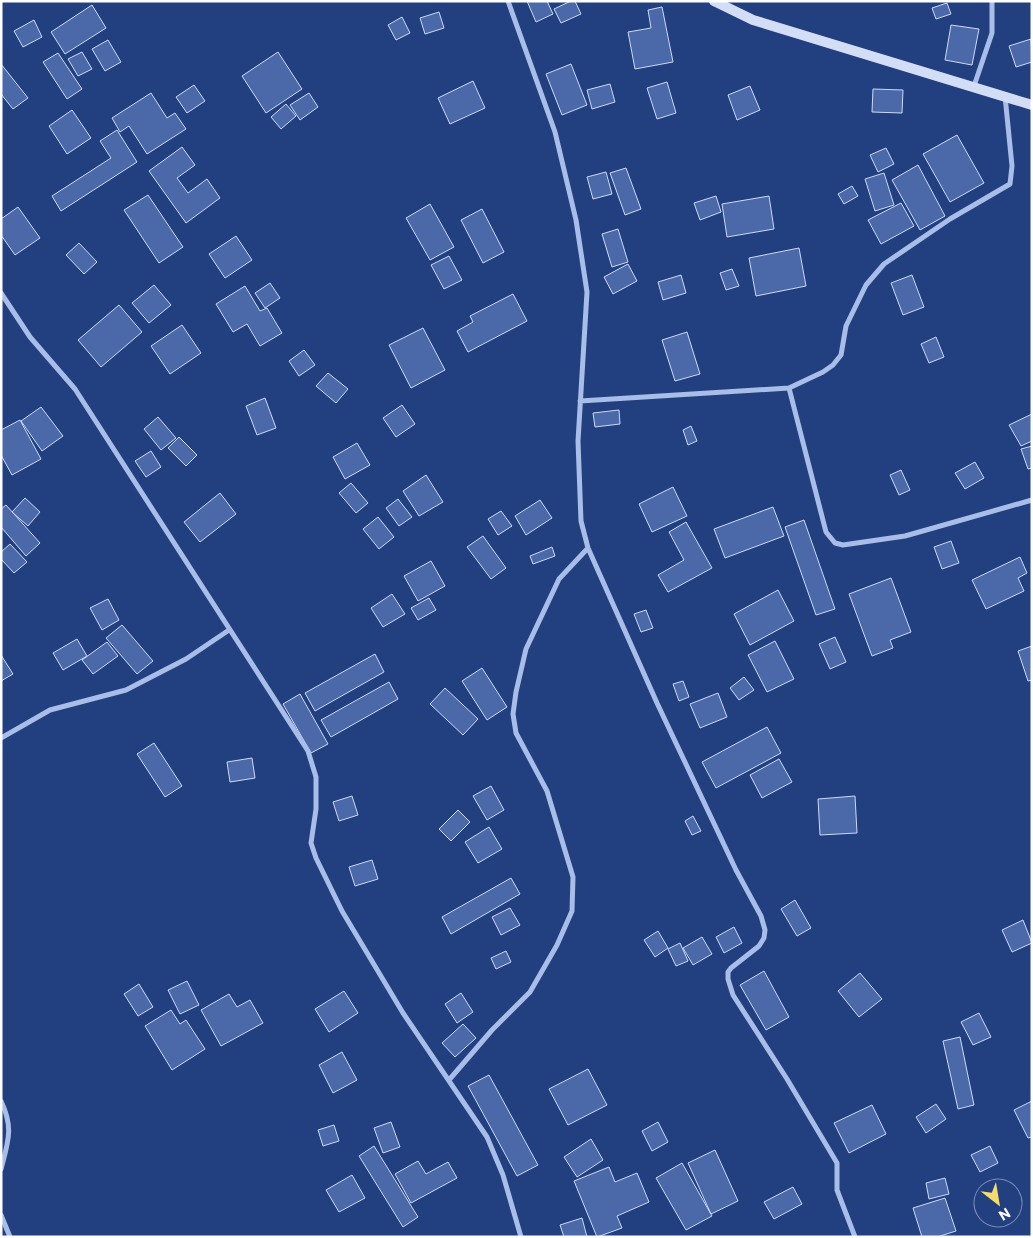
<svg xmlns="http://www.w3.org/2000/svg" width="1033" height="1238" font-family="Commissioner,sans-serif">
<style>
.building{fill:#4b69a9;stroke:#ccdaf6}
.lines{fill:none;stroke-linecap:round;stroke-linejoin:round}
.street{stroke:#a8bde7;stroke-width:5}
.secondary{stroke:#d3def6;stroke-width:10}
</style>
<rect width="100%" height="100%" fill="#224080"/>
<path class="building" d="M527 1H547L553 14 536 22Z
M571 1H575L581 14 561 23 554 9Z
M947 3 951 14 936 19 932 8Z
M92 5 106 28 65 54 51 32Z
M662 7 673 62 635 69 628 32 651 28 648 10Z
M439 12 444 28 425 34 420 18Z
M402 17 410 33 396 40 388 25Z
M34 20 42 37 23 47 14 31Z
M951 25 979 29 972 65 945 60Z
M1031 39 1032 62 1016 67 1009 46Z
M108 40 121 62 105 71 92 49Z
M82 52 92 69 78 76 68 59Z
M278 52 302 89 266 113 242 76Z
M58 53 82 89 67 99 43 62Z
M1 64 28 98 13 109 1 94Z
M571 64 587 105 562 115 546 74Z
M473 81 485 108 450 124 438 98Z
M667 82 676 113 657 119 647 88Z
M610 84 615 102 592 109 587 90Z
M194 85 205 101 187 113 176 97Z
M750 86 760 110 737 120 728 95Z
M873 89 903 90 902 113 872 112Z
M151 93 167 118 175 113 186 129 147 154 129 126 120 132 112 118Z
M309 93 318 107 300 120 290 105Z
M286 104 296 116 281 129 271 117Z
M72 110 91 138 67 154 49 126Z
M117 130 137 162 61 211 52 196 111 158 100 141Z
M957 135 984 183 950 202 923 154Z
M182 147 195 165 177 178 188 193 207 179 220 198 186 223 149 171Z
M886 148 894 164 878 172 870 155Z
M918 165 945 216 920 230 892 180Z
M626 168 641 209 625 215 610 173Z
M606 172 612 194 593 199 587 177Z
M884 173 894 205 875 211 865 179Z
M852 186 858 196 844 204 838 194Z
M148 195 183 247 159 263 124 210Z
M716 196 721 212 700 220 694 203Z
M769 196 774 229 727 237 722 204Z
M901 203 914 226 881 244 868 220Z
M430 204 454 247 430 260 406 218Z
M18 207 40 238 15 255 1 235V219Z
M482 209 504 252 483 263 461 220Z
M618 229 628 262 612 267 602 234Z
M236 236 252 260 225 278 209 254Z
M79 243 97 262 84 274 66 255Z
M799 248 806 286 756 296 749 258Z
M449 256 462 280 444 289 431 265Z
M628 264 637 281 613 294 604 277Z
M732 269 739 286 726 290 720 273Z
M681 275 686 293 663 300 658 282Z
M912 275 924 307 903 315 891 283Z
M270 283 280 298 265 308 255 293Z
M154 285 171 305 149 323 132 303Z
M245 286 260 311 267 308 282 333 260 346 247 324 233 332 216 304Z
M513 294 527 321 468 352 457 331 473 322 470 316Z
M119 305 142 332 101 367 78 340Z
M182 325 201 353 170 374 151 346Z
M423 328 445 370 411 388 389 345Z
M687 332 700 374 675 381 662 340Z
M936 337 944 357 929 363 921 344Z
M304 350 315 365 299 376 289 361Z
M328 373 348 389 336 403 316 386Z
M265 398 276 428 257 435 246 406Z
M402 405 415 424 396 437 383 418Z
M41 407 63 436 42 451 21 421Z
M619 410 620 424 595 427 593 413Z
M1032 414V441L1021 446 1009 425Z
M158 417 176 438 161 450 144 429Z
M20 420 41 459 12 475 1 455V430Z
M691 426 697 441 688 445 683 430Z
M179 437 197 455 186 466 168 448Z
M357 443 370 465 345 479 333 457Z
M1032 446V468L1028 469 1021 449Z
M151 451 161 467 146 477 135 461Z
M975 462 984 478 965 489 955 473Z
M901 470 910 490 899 495 890 475Z
M426 475 443 502 419 516 403 491Z
M351 483 368 503 356 513 339 493Z
M673 487 687 516 652 532 639 504Z
M220 493 236 514 200 542 184 522Z
M25 498 40 512 28 526 12 512Z
M398 499 412 517 399 526 386 508Z
M540 500 552 518 526 535 515 516Z
M6 505 40 543 26 556 1 527V509Z
M773 507 784 536 725 558 714 529Z
M501 511 512 526 498 535 488 519Z
M378 517 394 537 379 549 363 529Z
M804 520 835 609 816 615 785 527Z
M686 522 712 568 668 592 658 575 684 560 669 532Z
M483 536 506 568 491 579 467 547Z
M951 541 959 563 942 569 934 547Z
M10 544 27 562 14 573 1 559V552Z
M552 547 555 556 533 564 530 556Z
M1020 557 1027 573 1018 578 1024 591 986 609 972 580Z
M431 561 445 586 418 601 404 576Z
M891 578 911 632 890 640 893 648 872 656 849 594Z
M778 590 794 621 750 645 734 614Z
M392 594 405 614 383 627 371 608Z
M429 598 436 610 418 620 411 608Z
M108 599 119 620 102 630 90 608Z
M646 610 653 628 641 632 634 614Z
M122 625 153 661 137 674 106 638Z
M835 637 846 662 830 669 819 644Z
M77 639 87 656 63 670 53 653Z
M775 641 794 679 767 692 748 655Z
M107 642 118 656 93 674 82 660Z
M1032 646V680L1028 681 1018 651Z
M375 654 384 672 315 711 305 693Z
M1 655 13 674 1 681Z
M482 668 507 707 487 720 462 681Z
M744 677 754 690 739 700 730 688Z
M683 681 689 697 679 701 673 684Z
M389 682 398 699 331 737 321 720Z
M445 688 478 719 463 735 430 704Z
M718 693 727 717 700 728 690 704Z
M300 694 328 744 311 753 283 704Z
M767 727 781 753 716 788 702 762Z
M154 743 182 786 165 797 137 754Z
M252 758 255 778 230 782 227 762Z
M779 759 792 782 762 798 750 775Z
M491 786 504 810 487 820 473 796Z
M352 796 358 815 339 821 333 802Z
M855 796 857 833 820 835 818 799Z
M458 810 470 822 451 841 439 829Z
M693 816 701 831 692 835 685 821Z
M489 827 502 849 478 863 465 842Z
M372 860 378 879 355 886 349 867Z
M511 878 520 894 451 934 442 917Z
M795 900 811 928 797 936 781 909Z
M510 908 520 925 501 935 492 917Z
M1023 920 1032 943 1012 952 1002 930Z
M734 927 742 943 724 953 716 937Z
M658 931 668 948 655 957 644 940Z
M702 937 712 954 693 965 683 948Z
M680 943 688 961 676 966 668 949Z
M506 951 511 962 496 969 491 958Z
M764 971 789 1017 766 1030 740 985Z
M860 973 882 999 859 1017 838 991Z
M187 981 199 1005 180 1014 168 990Z
M139 984 153 1007 138 1016 124 994Z
M344 991 358 1013 329 1032 315 1009Z
M461 993 473 1012 457 1023 445 1004Z
M229 994 237 1007 250 1000 263 1023 221 1046 201 1010Z
M171 1010 180 1024 186 1020 205 1049 172 1070 145 1026Z
M979 1013 991 1037 973 1045 961 1022Z
M463 1024 476 1038 455 1057 442 1043Z
M960 1037 974 1105 958 1109 943 1041Z
M342 1052 357 1080 333 1093 319 1065Z
M588 1069 607 1105 568 1125 549 1089Z
M489 1075 538 1165 517 1176 468 1086Z
M1032 1101V1137L1028 1138 1014 1110Z
M936 1104 946 1119 926 1133 916 1117Z
M872 1105 886 1134 849 1153 834 1123Z
M391 1122 400 1147 383 1153 374 1128Z
M658 1122 668 1142 652 1151 642 1131Z
M334 1125 339 1141 323 1146 318 1130Z
M591 1139 603 1160 577 1177 564 1157Z
M374 1146 418 1217 403 1227 359 1156Z
M990 1146 998 1163 980 1172 971 1155Z
M715 1150 738 1201 711 1214 688 1163Z
M418 1161 426 1174 448 1162 457 1178 411 1203 395 1174Z
M682 1163 712 1216 686 1230 656 1178Z
M609 1167 615 1182 637 1173 649 1202 617 1216 622 1228 597 1237 574 1181Z
M352 1175 365 1198 339 1212 326 1190Z
M945 1178 949 1194 929 1199 926 1183Z
M793 1187 802 1204 774 1219 764 1202Z
M945 1198 956 1231 937 1237H922L913 1208Z
M582 1218 587 1237H564L560 1225Z"/>
<g class="lines">
<path class="street" d="M508 1 555 132 576 220 587 292 578 441 581 521 588 548 657 703 736 870 761 916 765 930 764 938 759 946 731 968 728 972V979L733 995 787 1079 837 1163V1190L855 1237
M974 86 992 33V1
M1 293 30 337 75 389 308 751 316 777V809L311 843 316 858 342 911 403 1013 487 1137 503 1175 521 1237
M789 388 826 532 835 543 843 545 905 536 1032 500
M580 401 789 388 823 372 833 365 841 355 846 326 866 285 884 264 950 219 1010 184 1012 166 1005 96
M1 738 50 710 126 690 186 659 229 630
M449 1080 492 1030 530 992 557 945 572 911 573 877 547 791 516 733 513 714 516 692 526 649 559 579 588 548
M1 1101C14 1128 8 1142 1 1169
M1 1215 10 1237"/>
<path class="secondary" d="M714 1 753 20 1032 105"/>
</g>
<rect width="1033" height="1238" fill="none" stroke="#ffffff" stroke-width="5"/>
<g transform="translate(998 1203) rotate(149)"><circle r="24" fill="#224080" stroke="#7a8cb3"/>
<path d="M0-4L9 19L0 12L-9 19Z" fill="#f3dc6b"/>
<text y="-8" font-size="14" font-weight="bold" text-anchor="middle" fill="#ffffff">N</text>
</g>
</svg>
